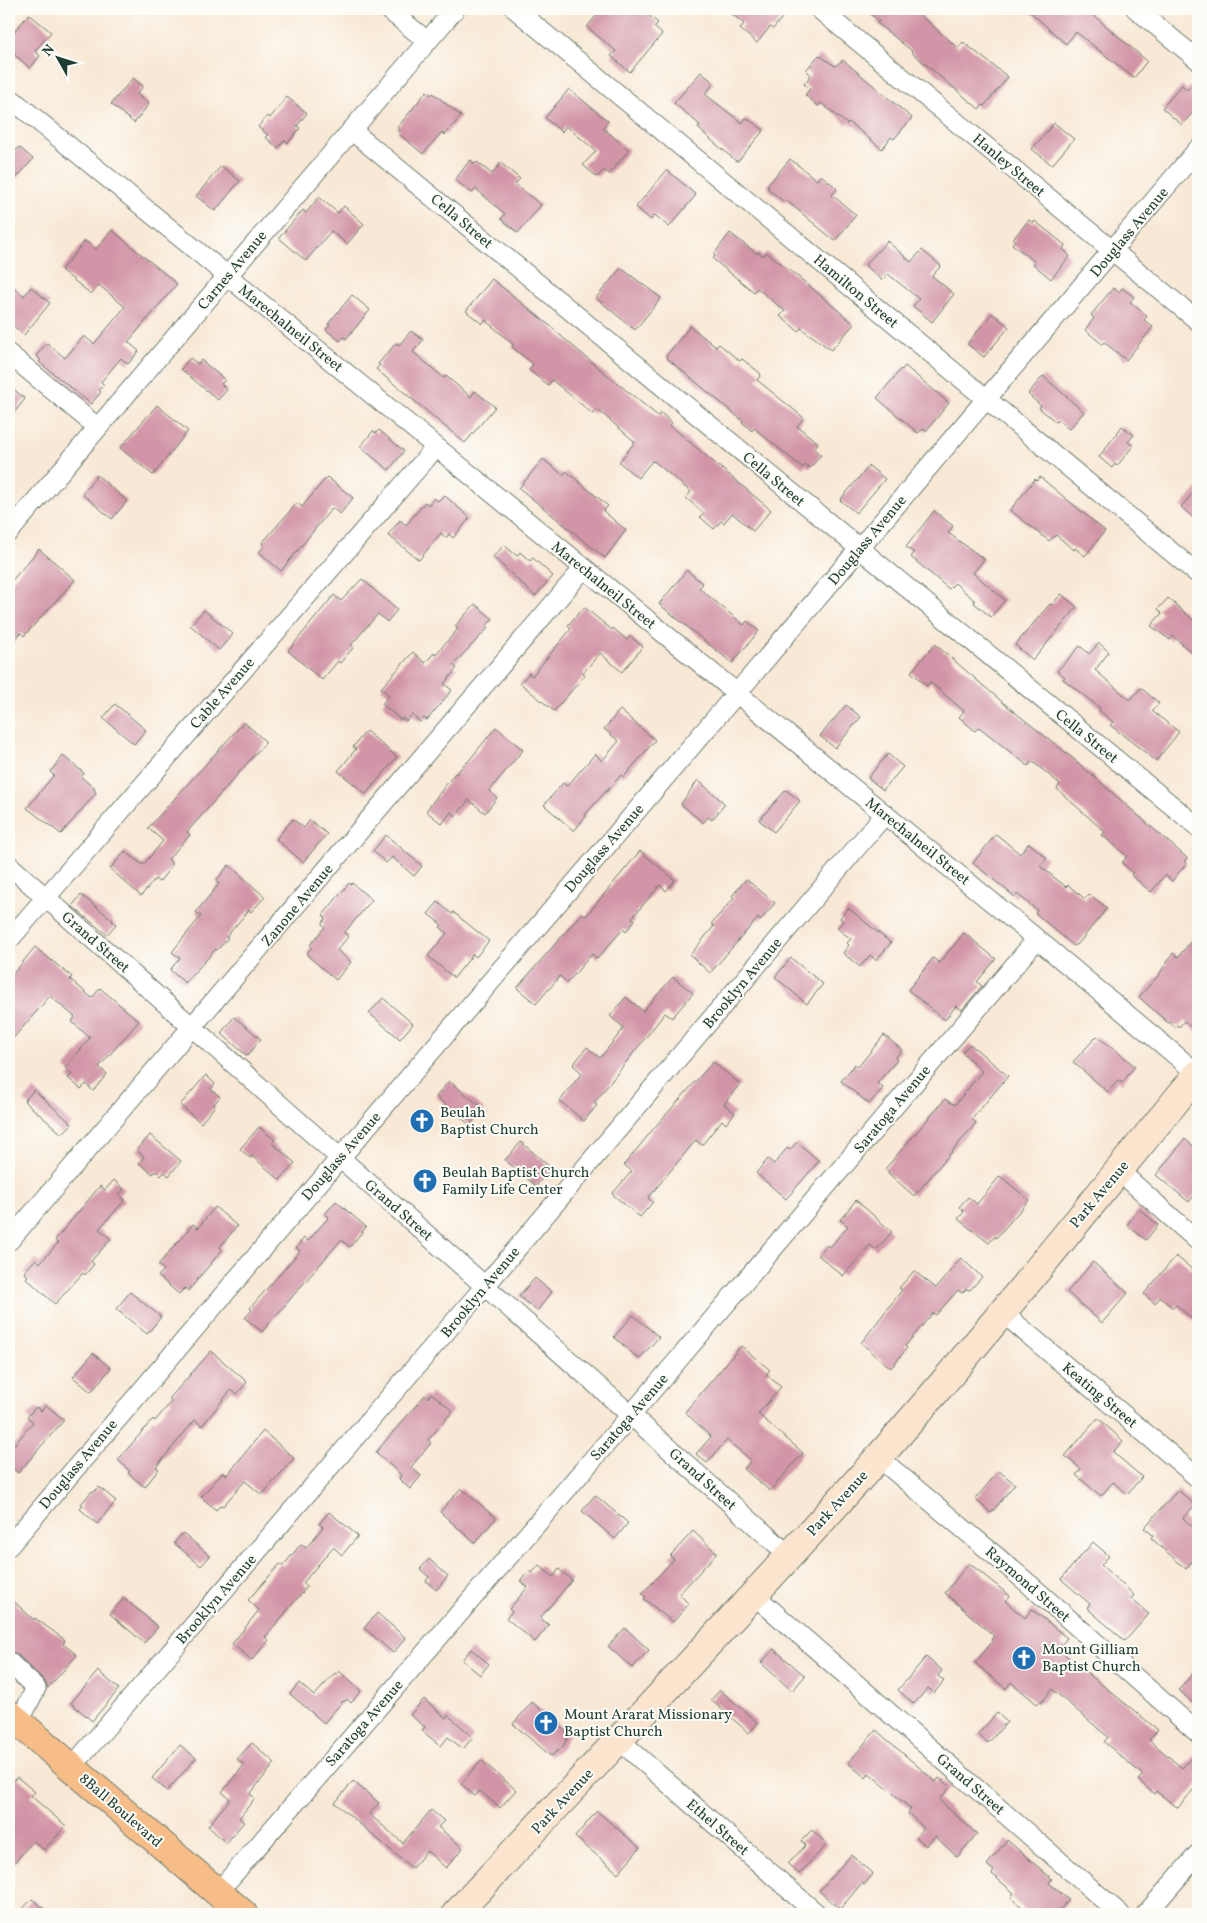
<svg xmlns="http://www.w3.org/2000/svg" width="1207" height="1923" font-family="Vollkorn,serif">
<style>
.building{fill:#d295a7}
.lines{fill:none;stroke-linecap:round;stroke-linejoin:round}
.street-casing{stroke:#6b796c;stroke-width:21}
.secondary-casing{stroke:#6b796c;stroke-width:30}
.primary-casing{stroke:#6b796c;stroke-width:30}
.street{stroke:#fff;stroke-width:19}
.secondary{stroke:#fce5cf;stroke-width:28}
.primary{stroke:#f7bd88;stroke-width:28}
.labels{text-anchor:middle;stroke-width:4;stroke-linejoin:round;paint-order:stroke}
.street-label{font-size:15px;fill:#1f3d34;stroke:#fdfcf7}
.poi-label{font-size:15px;fill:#1f3d34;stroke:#fdfcf7;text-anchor:start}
</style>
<rect width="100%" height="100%" fill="#fdfcf7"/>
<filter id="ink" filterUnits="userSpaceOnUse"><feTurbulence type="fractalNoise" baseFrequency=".02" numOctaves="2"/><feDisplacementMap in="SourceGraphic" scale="10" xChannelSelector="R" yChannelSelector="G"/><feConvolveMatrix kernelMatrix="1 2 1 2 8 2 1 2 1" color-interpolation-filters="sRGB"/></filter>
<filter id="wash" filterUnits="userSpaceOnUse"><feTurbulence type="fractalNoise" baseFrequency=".0096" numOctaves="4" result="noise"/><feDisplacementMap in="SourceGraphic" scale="20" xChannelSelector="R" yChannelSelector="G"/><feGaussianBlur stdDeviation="1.12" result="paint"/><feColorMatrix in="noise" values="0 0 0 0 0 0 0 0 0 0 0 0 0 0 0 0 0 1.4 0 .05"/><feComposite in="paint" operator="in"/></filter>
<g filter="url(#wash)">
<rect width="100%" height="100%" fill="#f8e8d5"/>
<g id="blocks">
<path class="building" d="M602 9H641L658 23 654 27 662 34 630 72 611 56 616 51 587 27Z
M726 9H789L773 29 770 27 757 43 740 29 744 24Z
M864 9H913L958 48 963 42 1008 77 984 106 983 105 979 109 911 52 912 51 877 23 879 21Z
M1027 9H1086L1147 61 1134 78 1076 32 1066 44Z
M29 14 51 32 35 51 40 56 30 68 9 50V38Z
M819 55 835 66 843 60 912 118 894 139 891 137 882 149 849 122 847 124 821 103 818 106 805 95 810 89 804 84 811 75 806 70Z
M701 72 714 83 705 94 742 123 746 118 764 130 738 161H736L710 139 698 128 700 125 674 103Z
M133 78 143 86 137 94 149 104 134 123 111 104Z
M1182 85 1187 90 1190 86 1198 93V106L1182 125 1162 108Z
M569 89 608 121 603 128 629 150 609 174 604 170 597 177 583 165 596 151 566 126 562 132 545 118Z
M427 91 431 95 433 93 461 116 445 135 442 132 423 154 398 133 400 130 397 128Z
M287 97 307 113 297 126 300 128 288 143 285 140 278 148 265 137 268 135 258 127 267 116 270 118Z
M1054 123 1074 139 1052 165 1032 149Z
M19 147 33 159 9 187V159Z
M790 159 817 180 821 175 833 185 837 189 832 195 856 215 835 241 787 201 785 200 784 202 768 189 769 187 767 186Z
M470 160 475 164 477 162 492 174 501 163 520 179 515 184 541 205 518 233 501 219 505 214 476 189 472 193 455 180Z
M221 166 240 181 215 211 196 196Z
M667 170 696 195 669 227 655 215 651 220 636 207Z
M319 197 338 213 344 206 364 224 347 244 331 231 306 261 279 238 303 210 306 213Z
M1029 220 1033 223 1035 221 1065 245 1063 249 1070 256 1051 279 1033 264 1035 262 1012 244 1015 240 1013 239Z
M112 230 177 284 128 342 139 351 128 364 121 358 101 382 104 385 99 390 101 392 91 404 39 362 41 360 36 356 47 343 65 358 84 336 94 344 125 307 99 285 91 294 61 270 85 241 96 249Z
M730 233 757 254 758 252 763 256 766 252 806 283 854 324 831 350 801 328 798 331 780 316 785 311 757 288 754 292 713 259 715 256 714 254Z
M887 241 911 262 922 250 941 266 932 276 954 294 932 322 913 306 919 299 888 274 882 280 865 265Z
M621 268 661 298 635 330 596 298Z
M492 279 554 329V330L606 374 658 416 661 413 672 423 670 425 673 428 771 510 753 531 732 513 724 523 721 521 714 529 700 517 704 513 686 498 691 492 655 462 652 461 638 478 619 462 635 442 597 409 593 414 552 380 548 385 529 370 533 364 512 347 514 345 485 320 482 324 466 311Z
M9 283 24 296 31 287 50 303 24 335 9 322Z
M1113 288 1119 292 1122 288 1134 297 1130 302 1147 316 1144 320 1153 327 1126 360 1104 342 1102 344 1085 330 1094 318 1091 315Z
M352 295 370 310 346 339 344 337 340 341 326 330 330 325 328 324Z
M992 313 1009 327 984 357 967 344Z
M690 326 716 347 719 344 740 361 742 359 759 372 761 375 757 380 804 418 797 426 818 443 814 449 821 455 810 468 805 465 803 468 754 428 752 431 742 422 743 421 668 359 666 356Z
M411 331 423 340 413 352 444 378 446 376 471 397 475 391 495 407 465 443 376 369 380 365 378 364 396 343 399 345Z
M190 358 198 364 201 360 225 380 221 384 227 390 218 400 181 369Z
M905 366 949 403 926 431 923 429 918 433 877 398 901 369 902 370Z
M1043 376 1084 412 1069 429 1058 420 1056 422 1039 408 1041 406 1028 394Z
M9 385 25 399 9 419Z
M157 405 188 431 153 475 120 448Z
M1122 426 1134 435 1128 442 1133 446 1117 466 1115 464 1112 468 1099 457Z
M379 430 404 451 389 470 360 447 373 431 376 433Z
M543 459 563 475 566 471 608 506 603 511 626 530 605 558 519 488Z
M869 466 885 479 856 513 840 500Z
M97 475 127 501 112 519 82 494Z
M327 477 353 498 340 514 332 508 281 571 259 552 265 545 262 543 297 503 302 507Z
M1040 477 1105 531 1085 556 1075 548 1074 550 1056 535 1049 541 1010 510 1035 479 1037 481Z
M1198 487V522L1181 507Z
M444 495 469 517V519L453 538 449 534 446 538 441 533 419 560 388 535 400 520 406 525 425 502 428 505 434 498 438 501Z
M934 511 953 526 948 533 984 559 973 573 1005 600 991 617 974 603 975 601 955 583 949 589 911 557 914 553 906 547Z
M504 545 517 556 520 552 530 561 533 558 553 576 535 596 493 557Z
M39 549 75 580 24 636 21 633 9 647V584Z
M687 570 703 584 699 588 744 625 747 621 759 631 732 663 659 604Z
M362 579 397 610 387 622 378 614 351 645 353 648 340 663 338 661 322 680 288 651 334 595 341 601Z
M1061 594 1077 607 1033 660 1015 645 1050 604 1052 605Z
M1168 598 1198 624V658L1173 636 1170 640 1151 626 1162 613 1158 609Z
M475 604 493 619 486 626 488 628 453 665 457 668 444 684 452 690 427 720 424 718 420 722 412 715 406 721 402 718 401 720 382 704 389 695 381 688 413 652 425 663 434 653 435 655 458 629 455 626Z
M584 607 612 630 613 628 627 640 630 636 643 647 622 672 600 653 583 673 585 675 554 711 520 683 529 673 532 676 571 629 568 625Z
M204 610 233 634 219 650 190 625Z
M1099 643 1109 652 1095 670 1130 700 1141 688 1159 703 1152 711 1179 732 1156 761 1110 725 1113 722 1099 710 1100 708 1063 679 1065 677 1057 671 1080 646 1089 654Z
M935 644 1007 706 1070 756 1187 858 1184 861 1187 863 1172 881 1165 875 1151 892 1131 875 1133 873 1122 863 1127 856 1102 835 1105 832 1057 789 1060 784 1032 761 1028 766 979 727 975 731 959 717 964 711 930 682 927 686 911 672Z
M115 704 146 730 134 744 103 718Z
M846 705 861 717 835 748 820 736Z
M620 710 655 740 624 777 621 775 607 791H606L585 815 586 816 574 831 544 805 563 783 567 786 595 754 602 761 619 741 604 729Z
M244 722 266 742 187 832 190 835 168 859 171 862V867L159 882 155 879 141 896 110 869 125 851 143 865 163 841 148 828Z
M496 727 523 750 489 791 497 798 485 813 469 800 456 816 451 812 442 824 426 811 455 773 456 774 466 762 467 763Z
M366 731 397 757 366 794 338 771 356 749 353 747Z
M888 754 903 767 883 790 868 778Z
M63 756 84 773 81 777 95 789 94 790 96 793 61 834 27 808 54 775 50 772Z
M698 780 725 804 712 820 708 817 703 823 681 804Z
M786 790 800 801 774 832 759 820Z
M293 819 304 828 310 820 327 834 303 862 276 839Z
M996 834 1020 854 1029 843 1047 858 1040 866 1066 887 1068 885 1085 899 1089 894 1107 908 1078 944 1074 946 1035 913 1037 910 1017 894 1015 897 973 863Z
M386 835 422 866 414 876 392 857 386 863 373 851Z
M640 851 675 880 666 891 660 885 632 918 635 920 626 932 623 929 597 959 592 954 567 983 560 976 536 1004 517 988 582 913 586 916 591 910Z
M229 865 265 897 251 912 249 910 226 937 228 938 217 950 216 949 185 983 170 970 180 958 172 952 201 916 196 912 219 884 216 881Z
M746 879 775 903 760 921 758 918 710 973 690 955 714 926 711 924 734 898 732 896Z
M349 883 351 885 352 883 372 900 344 933 349 936 337 950 351 962 336 980 308 956 309 955 307 953 312 947 310 945 325 927 322 924 326 918 323 915Z
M81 895 113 920 112 921 116 924 107 935 72 906Z
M438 902 452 914 453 912 489 941 476 957 473 954 454 978 428 956 447 933 440 927 442 925 428 914Z
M848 908 891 943 876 960 870 955 860 967 843 953 849 945 847 943 851 939 837 928 843 921 840 918Z
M964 933 996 959 977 982 982 986 962 1010 956 1006 945 1020 908 990 933 958 939 963Z
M1198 933V975L1194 981 1198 984V1033L1184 1021 1179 1027 1177 1025 1175 1027 1169 1022 1168 1023 1139 997 1158 976 1173 953 1178 957Z
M35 947 72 977 70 979 92 998 100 988 139 1021 99 1067 107 1074 93 1091 86 1084 81 1089 68 1078 72 1074 65 1068 90 1038 72 1022 75 1017 50 996 9 1043V979Z
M791 958 823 984 807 1004 775 977Z
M673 977 693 993 672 1018 665 1013 594 1103 597 1105 584 1121 560 1101 582 1073 573 1065 587 1047 600 1058 624 1028 610 1016 626 997 643 1011Z
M383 998 413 1024 400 1039 369 1013Z
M234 1017 261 1039 247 1056 221 1033Z
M884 1035 902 1050 895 1058 897 1060 877 1083 883 1088 869 1104 841 1081 855 1064 858 1067Z
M1097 1036 1135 1066 1122 1083 1118 1080 1108 1092 1073 1062Z
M970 1044 1008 1076 972 1119 976 1123 914 1196 888 1173 889 1172 885 1169 945 1099 955 1105 982 1071 962 1052Z
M713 1062 740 1084 724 1104 735 1113 726 1124 722 1120 702 1145 696 1140 648 1198 653 1202 640 1217 612 1194 632 1171 624 1165 655 1127Z
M206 1075 215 1084 211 1089 220 1097 213 1105 215 1106 201 1123 180 1105Z
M449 1081 484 1109 470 1125 436 1097Z
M34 1090 72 1124 62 1134 24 1101Z
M259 1127 275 1140 272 1143 295 1163 280 1180 252 1156 250 1158 240 1149Z
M150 1135 181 1161 169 1176 164 1172 161 1176 156 1171 153 1174 139 1163 144 1157 137 1150Z
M1185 1139 1198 1150V1191L1189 1202 1156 1175Z
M521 1142 551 1168 536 1186 505 1160Z
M797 1142 819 1161 786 1199 756 1173 768 1159 774 1164 787 1148 790 1150Z
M1000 1176 1029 1200 996 1238 995 1236 989 1243 958 1219 964 1212 959 1207 968 1197 977 1204Z
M114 1180 124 1189 119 1195 125 1200 99 1229 111 1239 91 1261 94 1264 85 1275 83 1273 55 1304 26 1278 28 1276 24 1272 36 1259 40 1263 58 1243 55 1240 100 1186 105 1190Z
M856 1200 892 1232 876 1250 870 1245 843 1276 818 1255 827 1245 830 1247 848 1226 840 1220Z
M336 1201 366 1227 350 1247 341 1240 262 1332 245 1318 252 1310 250 1308 300 1251 296 1248 304 1238 308 1241 329 1217 325 1214Z
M215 1207 237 1226 220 1247 222 1250 188 1291 185 1288 179 1294 158 1276 164 1270 158 1265 193 1224 198 1228Z
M1139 1209 1158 1225 1146 1240 1127 1225Z
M1176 1256 1198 1274V1324L1176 1305 1173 1308 1160 1297 1155 1304 1144 1294Z
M961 1258 982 1277 970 1290 966 1289 962 1293 958 1290 936 1315 933 1313 905 1346 907 1348 891 1368 861 1343 902 1290 899 1288 914 1271 936 1288Z
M1093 1262 1128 1293 1102 1323 1067 1292Z
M535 1278 552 1292 537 1311 519 1296Z
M130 1292 161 1317 147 1334 116 1309Z
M633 1315 659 1337 639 1359 614 1337Z
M741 1346 770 1370 766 1374 781 1387 758 1414 803 1453 770 1491 744 1469 751 1460 727 1440 707 1463 696 1454 711 1437 685 1412Z
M211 1351 247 1382 237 1394 231 1390 202 1426 195 1420 156 1467 159 1469 145 1487 128 1473 130 1471 118 1460 153 1419 155 1421 172 1401 169 1399Z
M93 1353 111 1368 91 1392 73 1377Z
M431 1393 453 1411 428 1440 431 1443 411 1467 421 1476 410 1489 399 1479 401 1475 376 1452 425 1395 428 1398Z
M46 1405 64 1420 18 1473 9 1465V1439L15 1444 33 1422 27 1417 36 1407 41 1411Z
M1098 1418 1123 1441 1113 1452 1142 1477 1127 1494 1113 1482 1101 1496 1076 1475 1081 1469 1065 1456Z
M263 1431 294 1458 262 1495 245 1481 223 1506 221 1505 216 1510 201 1497 223 1472 227 1475Z
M999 1471 1015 1484 991 1513 975 1499Z
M99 1487 116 1501 97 1524 80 1509 83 1505 81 1504 92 1491 94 1492Z
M461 1488 496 1518 475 1543 440 1512Z
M1178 1490 1195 1505 1183 1518 1198 1532V1554L1186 1569 1151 1538 1153 1535 1144 1528Z
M595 1495 628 1523 615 1539 582 1511Z
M329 1512 358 1536 342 1555 333 1547 303 1583 307 1587 265 1637 269 1640 252 1660 232 1644 259 1610 248 1600 280 1564 283 1566 301 1544 306 1548 323 1527 319 1524Z
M693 1531 717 1553 679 1594 689 1604 673 1622 644 1599 646 1597 642 1594 674 1559 670 1556Z
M183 1533 210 1556 201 1566 174 1543Z
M1093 1542 1109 1556 1101 1565 1134 1595 1131 1599 1149 1614 1125 1641 1087 1608 1090 1604 1061 1579Z
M429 1559 448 1576 436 1590 426 1581 429 1577 420 1569Z
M969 1563 1010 1596 1005 1601 1025 1618 1032 1609 1067 1638 1061 1645 1067 1650 1064 1654 1158 1730 1149 1740 1182 1768 1198 1751V1784L1178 1808 1156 1791 1154 1794 1138 1780 1143 1775 1104 1742 1108 1737 1052 1689 1041 1703 1039 1702 1037 1704 1011 1682 1006 1689 975 1663 993 1641 991 1640 994 1636 945 1593Z
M539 1565 553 1577 559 1569 572 1580 540 1618 549 1625 535 1642 506 1618 512 1612 509 1609 528 1587 520 1581 529 1571 532 1573Z
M9 1597 34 1620 35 1618 65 1640 63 1644 77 1655 48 1688 44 1680 17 1654 9 1651Z
M124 1598 158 1627 144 1643 110 1614Z
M377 1613 406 1638 393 1653 364 1628Z
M625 1628 649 1650 632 1668 608 1646Z
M471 1649 489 1664 480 1675 462 1660Z
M774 1649 805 1676 792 1691 761 1663Z
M926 1657 942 1670 938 1676 944 1681 934 1693 928 1688 914 1704 898 1690Z
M1198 1667V1708L1179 1690Z
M98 1671 119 1689 92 1721 71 1703Z
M339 1671 361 1691 351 1703 347 1699 344 1702 343 1701 324 1723 290 1694 299 1683 314 1696 335 1673 337 1674Z
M720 1690 758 1723 749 1733 711 1700Z
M424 1699 446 1718 448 1715 473 1737 463 1749 448 1737 441 1746 422 1731 425 1727 410 1715Z
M532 1702 569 1734 563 1747 551 1756 513 1724Z
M997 1713 1007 1722 988 1743 978 1734Z
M876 1730 936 1782 939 1778 950 1787 939 1800 977 1834 957 1857 935 1836 926 1846 916 1837 924 1828 908 1813 911 1809 869 1773 866 1778 848 1763Z
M252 1743 275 1763 250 1794 255 1798 239 1818 244 1822 226 1843 208 1826 230 1799 222 1792 244 1765 237 1759Z
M180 1745 196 1758 167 1791 152 1778Z
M481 1760 516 1790 500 1808 480 1791 475 1796 461 1784Z
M17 1777 35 1792 31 1796 66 1826 44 1850 33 1841 9 1869V1786Z
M353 1781 379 1803 369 1814 403 1843 431 1810 444 1821 438 1827 463 1848 446 1868 427 1851 412 1868 335 1803Z
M597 1811 640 1848 618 1873 575 1837Z
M812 1830 827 1844 799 1874 788 1864 806 1845 801 1841Z
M1007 1840 1052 1879 1049 1883 1069 1900 1056 1914H1029L1011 1897 1014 1893 992 1874 994 1871 987 1865Z
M851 1855 873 1874 864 1885 862 1883 840 1909 819 1891Z
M32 1899 51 1914H18Z"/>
</g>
</g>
<g filter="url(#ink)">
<use href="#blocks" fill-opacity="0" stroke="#6b796c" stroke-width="1"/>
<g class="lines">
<defs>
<path id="street" d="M388 9 427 41
M515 9 1198 574
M819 9 1198 321
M1136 9 1198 60
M9 97 1037 939 1198 1074
M351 130 1198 827
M9 354 97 427
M9 532 455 9
M9 865 790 1556
M9 940 436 447
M1118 1170 1198 1241
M9 1241 584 568
M1002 1312 1198 1478
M878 1457 1029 1584 1198 1733
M9 1546 737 693 1198 149
M754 1595 1120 1914
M9 1662 36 1688 19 1722 9 1734
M619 1740 817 1914
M72 1767 485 1286 885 814
M218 1892 631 1415 1037 939
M1146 1914 1198 1854"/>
<path id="secondary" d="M456 1914C596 1763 739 1614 877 1459 988 1334 1091 1203 1198 1074"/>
<path id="primary" d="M9 1714 243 1914"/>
</defs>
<use href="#street" class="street-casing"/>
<use href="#secondary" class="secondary-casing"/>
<use href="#primary" class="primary-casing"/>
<use href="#street" class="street"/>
<use href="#secondary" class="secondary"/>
<use href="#primary" class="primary"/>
</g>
</g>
<defs>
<symbol id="church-disc" viewBox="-11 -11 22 22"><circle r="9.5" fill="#1f6fb2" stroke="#fdfcf7"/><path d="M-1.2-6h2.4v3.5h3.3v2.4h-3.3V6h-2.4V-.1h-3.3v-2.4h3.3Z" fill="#fff"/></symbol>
</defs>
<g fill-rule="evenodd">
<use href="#church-disc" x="408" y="1107" width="28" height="28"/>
<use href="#church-disc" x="411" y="1167" width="28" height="28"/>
<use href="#church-disc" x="1010" y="1644" width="28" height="28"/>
<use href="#church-disc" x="532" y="1709" width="28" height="28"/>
</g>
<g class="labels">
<g class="street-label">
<text transform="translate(1009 165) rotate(40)" y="5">Hanley Street</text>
<text transform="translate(462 221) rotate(40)" y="5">Cella Street</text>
<text transform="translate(1129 232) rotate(-50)" y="5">Douglass Avenue</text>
<text transform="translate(232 270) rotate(-50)" y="5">Carnes Avenue</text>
<text transform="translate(856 291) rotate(40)" y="5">Hamilton Street</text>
<text transform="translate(291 328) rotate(39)" y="5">Marechalneil Street</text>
<text transform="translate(774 479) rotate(40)" y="5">Cella Street</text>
<text transform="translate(867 540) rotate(-50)" y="5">Douglass Avenue</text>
<text transform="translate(604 585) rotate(39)" y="5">Marechalneil Street</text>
<text transform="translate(222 693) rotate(-49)" y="5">Cable Avenue</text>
<text transform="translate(1087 736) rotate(39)" y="5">Cella Street</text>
<text transform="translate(918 841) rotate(39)" y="5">Marechalneil Street</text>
<text transform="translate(604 848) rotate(-49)" y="5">Douglass Avenue</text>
<text transform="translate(297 905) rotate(-50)" y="5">Zanone Avenue</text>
<text transform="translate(96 942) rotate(41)" y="5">Grand Street</text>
<text transform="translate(742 983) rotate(-50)" y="5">Brooklyn Avenue</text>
<text transform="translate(892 1109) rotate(-50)" y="5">Saratoga Avenue</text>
<text transform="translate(341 1156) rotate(-49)" y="5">Douglass Avenue</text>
<text transform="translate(1099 1194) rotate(-50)" y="5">Park Avenue</text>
<text transform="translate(399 1210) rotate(41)" y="5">Grand Street</text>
<text transform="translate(480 1292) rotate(-50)" y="5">Brooklyn Avenue</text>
<text transform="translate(1100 1395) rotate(40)" y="5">Keating Street</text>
<text transform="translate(629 1417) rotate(-49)" y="5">Saratoga Avenue</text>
<text transform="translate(78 1464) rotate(-50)" y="5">Douglass Avenue</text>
<text transform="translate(703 1479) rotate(42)" y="5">Grand Street</text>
<text transform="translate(837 1503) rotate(-48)" y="5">Park Avenue</text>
<text transform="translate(1028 1584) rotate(41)" y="5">Raymond Street</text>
<text transform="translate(216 1599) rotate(-49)" y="5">Brooklyn Avenue</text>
<text transform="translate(364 1723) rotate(-49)" y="5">Saratoga Avenue</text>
<text transform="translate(971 1784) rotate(41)" y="5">Grand Street</text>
<text transform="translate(562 1801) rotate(-47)" y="5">Park Avenue</text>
<text transform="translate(121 1810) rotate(41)" y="5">8Ball Boulevard</text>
<text transform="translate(718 1827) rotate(41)" y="5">Ethel Street</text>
</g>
<g class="poi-label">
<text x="440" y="1117">Beulah<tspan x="440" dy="17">Baptist Church</tspan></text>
<text x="442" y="1177">Beulah Baptist Church<tspan x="442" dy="17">Family Life Center</tspan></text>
<text x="1042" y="1654">Mount Gilliam<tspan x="1042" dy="17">Baptist Church</tspan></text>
<text x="564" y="1719">Mount Ararat Missionary<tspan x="564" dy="17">Baptist Church</tspan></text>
</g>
</g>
<rect width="1207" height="1923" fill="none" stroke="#fdfcf7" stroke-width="30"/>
<g transform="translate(58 58) rotate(309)" stroke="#fdfcf7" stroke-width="4" paint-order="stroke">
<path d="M0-4L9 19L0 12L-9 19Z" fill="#1f3d34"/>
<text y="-8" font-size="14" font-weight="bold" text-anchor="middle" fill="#1f3d34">N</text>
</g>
</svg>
